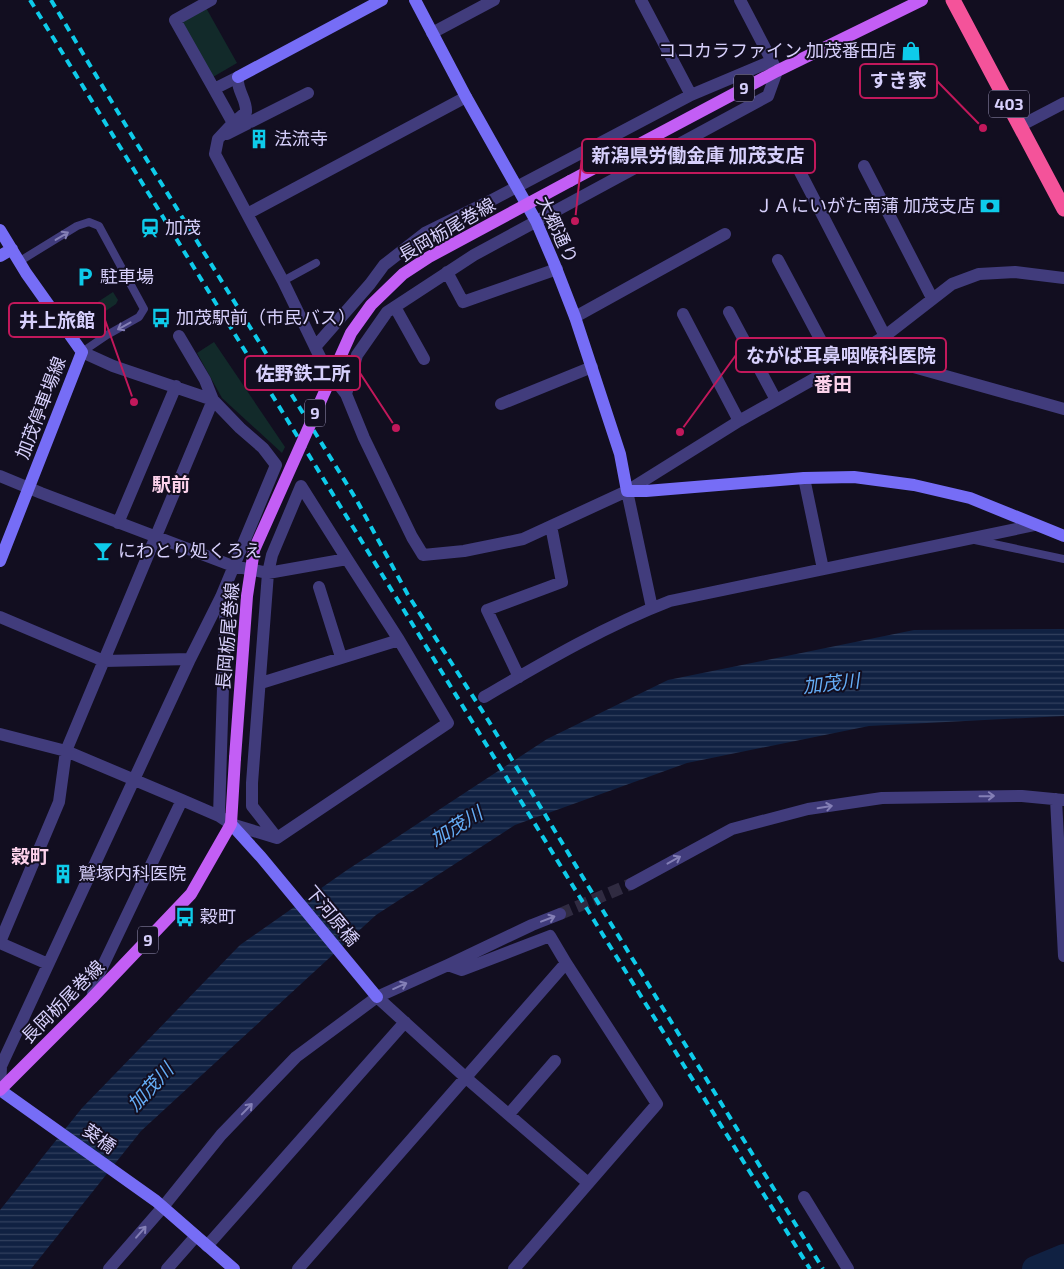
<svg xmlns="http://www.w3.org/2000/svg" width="1064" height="1269" font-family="'Exo 2','Noto Sans JP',sans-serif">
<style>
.green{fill:#122a2a}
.water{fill:url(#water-rules)}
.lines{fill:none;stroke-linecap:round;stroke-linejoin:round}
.river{stroke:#102142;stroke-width:26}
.street-tunnel{stroke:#302b41;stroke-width:12;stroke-dasharray:12 6;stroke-linecap:butt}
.lane{stroke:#413c7c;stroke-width:8}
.street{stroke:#413c7c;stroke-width:12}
.secondary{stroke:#766df6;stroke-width:12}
.primary{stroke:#c35ef5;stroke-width:12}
.highway{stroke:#f4539a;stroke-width:15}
.rail{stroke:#0ecbea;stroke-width:4;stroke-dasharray:8 6;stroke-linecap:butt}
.primary-bridge{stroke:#c35ef5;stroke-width:12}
.oneway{stroke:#847fb6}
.labels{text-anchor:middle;stroke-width:4;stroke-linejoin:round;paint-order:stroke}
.shield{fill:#120e20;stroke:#9c96ba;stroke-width:1}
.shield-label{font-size:16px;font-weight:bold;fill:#d7d0fc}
.poi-label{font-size:18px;fill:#d7d0fc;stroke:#120e20;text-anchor:start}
.street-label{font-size:18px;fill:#d7d0fc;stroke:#120e20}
.neighbourhood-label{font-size:19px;font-weight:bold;fill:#fcd2eb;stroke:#120e20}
.water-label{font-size:19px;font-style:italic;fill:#65adf6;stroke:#120e20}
.leader{fill:none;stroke:#c2185b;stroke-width:2}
.callout-dot{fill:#c2185b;stroke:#120e20;stroke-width:2}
.callout{fill:#120e20;stroke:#c2185b;stroke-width:2}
.callout-label{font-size:19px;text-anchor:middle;font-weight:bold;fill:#d7d0fc}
</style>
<defs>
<pattern id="water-rules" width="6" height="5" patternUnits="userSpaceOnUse" patternTransform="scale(1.25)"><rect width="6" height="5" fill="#102142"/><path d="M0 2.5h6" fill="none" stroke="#32405e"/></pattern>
</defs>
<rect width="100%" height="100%" fill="#120e20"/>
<path class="green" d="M205 6 237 63 213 77 181 20Z
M113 292 118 300 116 304 88 323 81 313Z
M214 342 285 447 282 453 222 398 197 353Z"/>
<path class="water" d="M1064 629V716L869 726 687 763 515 825 376 915 141 1131 31 1269H0V1210L82 1108 240 945 347 870 547 739 668 680 914 630Z"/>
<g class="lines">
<path class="river" d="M1035 1269 1064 1257"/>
<path class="street-tunnel" d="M560 914 631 884"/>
<path class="lane" d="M20 261 77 226 89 222 99 226 144 309 139 317 107 335 82 352
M283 281 316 263
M975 540 1064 559"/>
<path class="street" d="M211 0 175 20 214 89
M641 0 691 95
M432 33 494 0
M772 61 691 95 490 201 425 233 384 265 370 284 315 347 325 367 346 394 364 438 412 537 423 555 464 551 523 539 627 491 739 421 835 367 885 336 952 284 979 274 1015 272 1064 278
M238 77C236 90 247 99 246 112L233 123 214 89Z
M233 123 218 139 215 154 247 214 466 97
M1020 126 1064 103
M227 134 308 93
M864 166 932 298
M798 168 885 336
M247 214 283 281 315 347
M778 260 835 367
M447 272 463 302 557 269
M395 307 424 359
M729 312 776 400
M683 314 739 421
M575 317 725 234
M82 352 113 366 213 400
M860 352 1064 409
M346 394 357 355 387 312 474 255 768 96 777 71 740 0
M501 404 592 367
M0 476 41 493 233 566 268 573 347 559 399 640 448 723 277 838 231 824 219 816 182 800 66 751 0 734
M804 478 823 569
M627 491 652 608
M118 523 176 386
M319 587 341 657
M0 617 104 661 190 659
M519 677 487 610 562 582 551 526
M261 683 399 640
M484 697C544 662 605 626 670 601L1035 525
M1056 799 1064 956
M219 816 226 591
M277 838 252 806V783L268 573 272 555 301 486 347 559
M631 884 732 829 808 809 882 798 1022 796 1064 800
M0 942 59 802 66 751 213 400
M0 943 48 964
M448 965 462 970 550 936 566 963
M377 997 465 1077 588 1183
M92 998 97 978 182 800
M0 1090 1 1066 190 659 221 597 276 465 263 448 240 428 213 400 205 380 179 336
M509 1114 555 1061
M804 1197 848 1269
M207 1246 405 1022
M109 1269 163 1207 221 1135 296 1057 377 997 448 965 532 925 560 914
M167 1269 196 1236
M298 1269 566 963 657 1104 514 1269"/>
<path class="secondary" d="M415 0 466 97 536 221 554 263 575 317 620 454 627 491H646L804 478 854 477 914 485 970 498 1064 536
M238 77 382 0
M0 230 26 273 82 352 0 561
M0 256 12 249
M231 824 261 857 377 997
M0 1090 156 1201 234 1269"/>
<path class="primary" d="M570 181 777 71 922 0
M0 1090 92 998 191 894 231 824 235 758"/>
<path class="highway" d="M953 0 1064 209"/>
<path class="rail" d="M30 0 595 922 810 1269
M51 0 134 139 356 499 408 595 488 720 605 914 823 1269"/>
<path class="primary-bridge" d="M235 758 247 596 254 550 351 333 371 305 403 274 429 257 570 181"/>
</g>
<defs><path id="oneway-shaft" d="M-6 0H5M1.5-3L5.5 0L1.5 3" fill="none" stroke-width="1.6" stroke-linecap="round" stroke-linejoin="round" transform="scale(1.25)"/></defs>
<g class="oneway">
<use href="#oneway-shaft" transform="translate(62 236) rotate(-31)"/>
<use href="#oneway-shaft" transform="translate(124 326) rotate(151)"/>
<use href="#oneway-shaft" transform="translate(987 796) rotate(-1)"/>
<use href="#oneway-shaft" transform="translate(825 807) rotate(-9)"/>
<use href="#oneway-shaft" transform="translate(674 860) rotate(-29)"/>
<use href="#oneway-shaft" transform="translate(548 919) rotate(-21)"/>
<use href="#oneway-shaft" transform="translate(400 986) rotate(-24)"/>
<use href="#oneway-shaft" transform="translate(247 1109) rotate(-46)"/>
<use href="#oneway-shaft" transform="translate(141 1232) rotate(-49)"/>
</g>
<defs>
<symbol id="shop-bare" viewBox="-9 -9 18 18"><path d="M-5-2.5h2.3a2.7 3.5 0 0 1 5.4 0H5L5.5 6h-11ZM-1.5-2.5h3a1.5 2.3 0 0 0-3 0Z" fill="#0ecbea" stroke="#120e20" stroke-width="2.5" paint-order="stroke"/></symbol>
<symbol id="building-bare" viewBox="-9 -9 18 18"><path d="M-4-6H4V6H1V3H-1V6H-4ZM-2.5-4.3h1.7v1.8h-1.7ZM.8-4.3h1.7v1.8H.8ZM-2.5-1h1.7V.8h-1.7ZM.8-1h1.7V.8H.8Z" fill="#0ecbea" stroke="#120e20" stroke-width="2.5" paint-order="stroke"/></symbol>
<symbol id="bank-bare" viewBox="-9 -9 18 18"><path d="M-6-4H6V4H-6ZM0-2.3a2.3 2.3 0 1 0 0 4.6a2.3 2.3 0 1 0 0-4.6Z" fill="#0ecbea" stroke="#120e20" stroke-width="2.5" paint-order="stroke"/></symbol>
<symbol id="station-bare" viewBox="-9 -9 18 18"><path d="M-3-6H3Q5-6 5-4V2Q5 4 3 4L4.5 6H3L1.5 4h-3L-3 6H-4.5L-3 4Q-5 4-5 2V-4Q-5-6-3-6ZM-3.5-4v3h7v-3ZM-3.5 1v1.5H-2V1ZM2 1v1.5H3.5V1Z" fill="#0ecbea" stroke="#120e20" stroke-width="2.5" paint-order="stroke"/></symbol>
<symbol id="parking-bare" viewBox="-9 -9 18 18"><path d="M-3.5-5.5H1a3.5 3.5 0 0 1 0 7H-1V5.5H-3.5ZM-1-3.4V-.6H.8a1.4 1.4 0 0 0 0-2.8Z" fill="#0ecbea" stroke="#120e20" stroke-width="2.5" paint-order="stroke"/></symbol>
<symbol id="bus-bare" viewBox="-9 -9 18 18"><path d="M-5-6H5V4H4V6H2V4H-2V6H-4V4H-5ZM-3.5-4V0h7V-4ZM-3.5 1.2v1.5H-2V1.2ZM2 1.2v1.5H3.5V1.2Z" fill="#0ecbea" stroke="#120e20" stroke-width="2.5" paint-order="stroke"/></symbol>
<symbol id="bar-bare" viewBox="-9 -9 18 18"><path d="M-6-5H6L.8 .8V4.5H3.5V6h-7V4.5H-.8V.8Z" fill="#0ecbea" stroke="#120e20" stroke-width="2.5" paint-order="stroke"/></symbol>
</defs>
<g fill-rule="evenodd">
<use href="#shop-bare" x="897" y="37" width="28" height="28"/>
<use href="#building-bare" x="245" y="125" width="28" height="28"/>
<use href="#bank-bare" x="976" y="192" width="28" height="28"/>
<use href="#station-bare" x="136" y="214" width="28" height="28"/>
<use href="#parking-bare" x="71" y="263" width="28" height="28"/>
<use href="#bus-bare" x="147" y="304" width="28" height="28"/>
<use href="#bar-bare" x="89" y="537" width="28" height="28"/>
<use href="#building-bare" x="49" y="860" width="28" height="28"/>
<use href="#bus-bare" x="171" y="903" width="28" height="28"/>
</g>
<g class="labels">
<g class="shield">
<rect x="734" y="74.5" width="20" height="27" rx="4"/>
<rect x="989" y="90.5" width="40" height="27" rx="4"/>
<rect x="305" y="399.5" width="20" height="27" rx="4"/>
<rect x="138" y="926.5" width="20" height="27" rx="4"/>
</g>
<g class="shield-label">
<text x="744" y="94">9</text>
<text x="1009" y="110">403</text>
<text x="315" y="419">9</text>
<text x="148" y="946">9</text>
</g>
<g class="poi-label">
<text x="896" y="57" text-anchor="end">ココカラファイン 加茂番田店</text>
<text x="274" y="145">法流寺</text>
<text x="975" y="212" text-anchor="end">ＪＡにいがた南蒲 加茂支店</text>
<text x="165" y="234">加茂</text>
<text x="100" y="283">駐車場</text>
<text x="176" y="324">加茂駅前（市民バス）</text>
<text x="118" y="557">にわとり処くろえ</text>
<text x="78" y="880">鷲塚内科医院</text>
<text x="200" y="923">穀町</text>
</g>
<g class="street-label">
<text transform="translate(447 230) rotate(-30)" y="6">長岡栃尾巻線</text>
<text transform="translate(557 230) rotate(65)" y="6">大郷通り</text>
<text transform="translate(41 408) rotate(-69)" y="6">加茂停車場線</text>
<text transform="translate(228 636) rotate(-85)" y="6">長岡栃尾巻線</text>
<text transform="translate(332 916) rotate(50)" y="6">下河原橋</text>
<text transform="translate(63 1002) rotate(-45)" y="6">長岡栃尾巻線</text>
<text transform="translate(99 1139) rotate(36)" y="6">葵橋</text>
</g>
<g class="neighbourhood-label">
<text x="833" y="391">番田</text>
<text x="171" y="491">駅前</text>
<text x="30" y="863">穀町</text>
</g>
<g class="water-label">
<text transform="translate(831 683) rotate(-6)" y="7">加茂川</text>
<text transform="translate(456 826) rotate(-31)" y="7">加茂川</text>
<text transform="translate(150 1087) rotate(-47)" y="7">加茂川</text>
</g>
</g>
<path class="leader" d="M983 128L937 81M575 221L582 156M134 402L105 320M680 432L736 355M396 428L360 373"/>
<g class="callout-dot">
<circle cx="983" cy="128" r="5"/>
<circle cx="575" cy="221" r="5"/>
<circle cx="134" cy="402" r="5"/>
<circle cx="680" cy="432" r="5"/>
<circle cx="396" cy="428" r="5"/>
</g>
<g class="callout">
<rect x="860" y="64" width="77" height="34" rx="5"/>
<rect x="582" y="139" width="233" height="34" rx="5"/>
<rect x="9" y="303" width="96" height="34" rx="5"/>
<rect x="736" y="338" width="210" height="34" rx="5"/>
<rect x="245" y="356" width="115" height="34" rx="5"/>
</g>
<g class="callout-label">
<text x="898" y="87">すき家</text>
<text x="698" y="162">新潟県労働金庫 加茂支店</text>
<text x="57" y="327">井上旅館</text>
<text x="841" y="362">ながば耳鼻咽喉科医院</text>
<text x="303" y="380">佐野鉄工所</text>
</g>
</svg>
